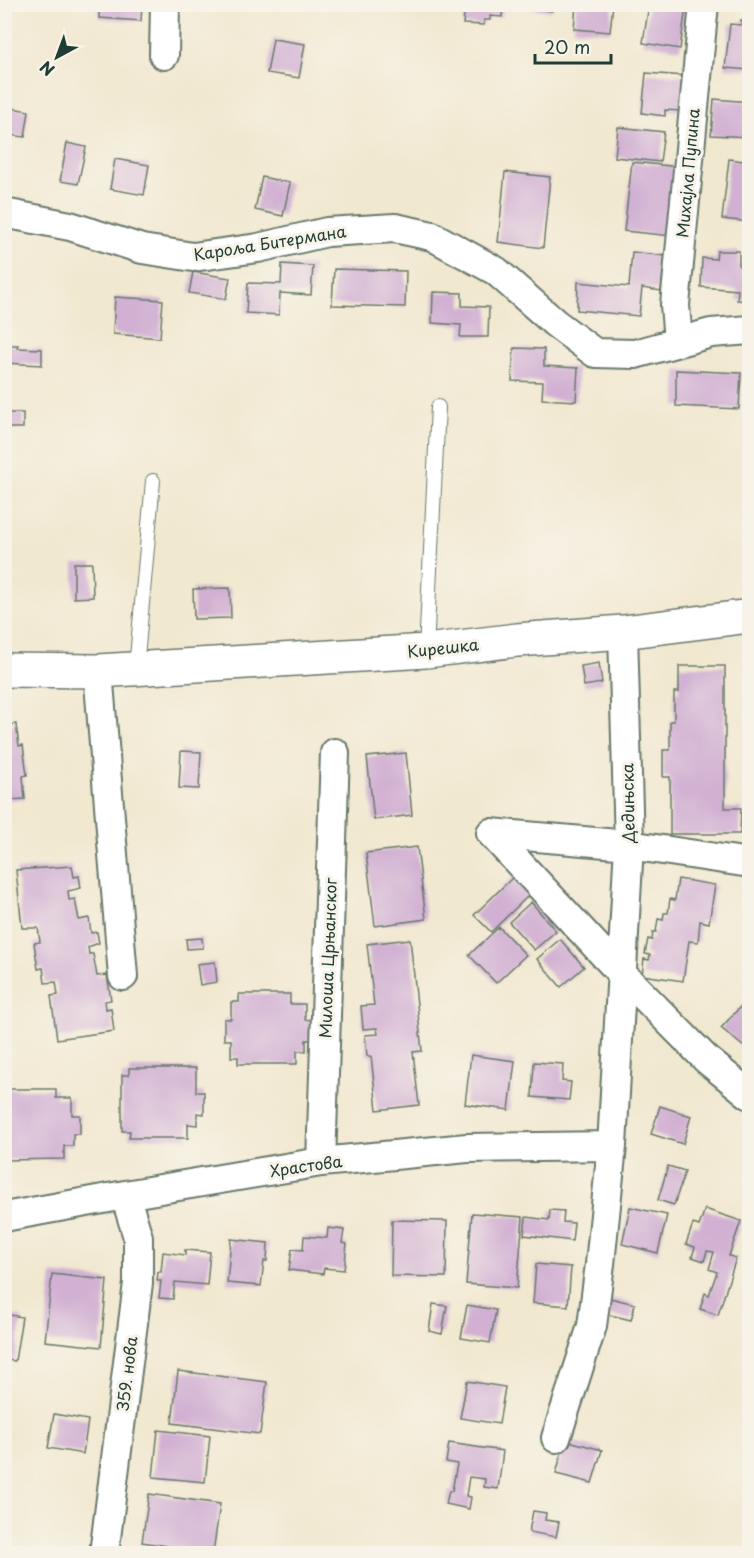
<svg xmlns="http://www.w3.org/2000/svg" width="754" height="1558" font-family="'Playpen Sans',sans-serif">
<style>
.building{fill:#d1b0d3}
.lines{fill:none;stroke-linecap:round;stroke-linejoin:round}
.service-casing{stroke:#68796b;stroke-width:16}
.minor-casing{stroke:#68796b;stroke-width:32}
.tertiary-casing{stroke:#68796b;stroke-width:36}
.service{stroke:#fff;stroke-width:14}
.minor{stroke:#fff;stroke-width:28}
.tertiary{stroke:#fff;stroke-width:33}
.labels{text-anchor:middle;stroke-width:6;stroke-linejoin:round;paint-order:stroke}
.street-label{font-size:16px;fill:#1f3d34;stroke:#f7f3e8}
</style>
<rect width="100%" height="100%" fill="#f7f3e8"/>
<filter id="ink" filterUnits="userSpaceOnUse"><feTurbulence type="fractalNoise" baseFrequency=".0167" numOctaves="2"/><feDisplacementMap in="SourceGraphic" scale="12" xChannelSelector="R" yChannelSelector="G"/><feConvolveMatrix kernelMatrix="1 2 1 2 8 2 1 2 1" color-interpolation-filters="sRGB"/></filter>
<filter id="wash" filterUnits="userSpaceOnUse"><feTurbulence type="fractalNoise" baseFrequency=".008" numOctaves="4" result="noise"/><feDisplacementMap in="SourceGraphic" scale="24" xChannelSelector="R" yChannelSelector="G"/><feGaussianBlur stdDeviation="1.35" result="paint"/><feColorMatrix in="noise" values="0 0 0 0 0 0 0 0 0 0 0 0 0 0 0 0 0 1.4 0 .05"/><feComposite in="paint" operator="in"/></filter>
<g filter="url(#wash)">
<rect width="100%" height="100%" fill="#f1e8d0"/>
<g id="blocks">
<path class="building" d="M99 4H142L141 21 99 18Z
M465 4H503L502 17 490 16V20H484V25L463 24Z
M517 4H553L552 11 517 7Z
M576 4H613L610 32 574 29Z
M649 4H668L686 7 680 49 643 43Z
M741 20 750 21V70L725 68 730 24 741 25Z
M273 39 305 44 299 78 267 73Z
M646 73 684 76 681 111 665 110V116L642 113Z
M714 99 750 102 749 137 711 135Z
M12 108 29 111 25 137 9 135Z
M618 127 664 132 660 162 615 157Z
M67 143 86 147 78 184 60 181Z
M115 159 149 165 144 195 110 189Z
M729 159 750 162V222L722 219Z
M632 162 680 167 672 236 624 231Z
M505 172 550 177 543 248 498 242Z
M262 177 290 183 283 216 255 210Z
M717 251H739V266H750V301L737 300 738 290 701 287 702 258 716 259Z
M632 252 665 256 661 291 642 288 639 316 577 310 578 282 629 287Z
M282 264 313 266 311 295 280 293 279 315 246 313 248 283 281 284Z
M334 269 406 271 405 307 332 305Z
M193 272 230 278 226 299 189 293Z
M433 292 462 293V306L489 307 488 337H460L461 325 432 323Z
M115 297 163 300 160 338 113 334Z
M4 345H18L17 348 42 349V365L4 363Z
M514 348 544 349V366L578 368 576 401 542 399 543 382 512 381Z
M676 370 741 373 739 409 676 406Z
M4 403H9V413H23V428H4Z
M74 563H92L93 597 74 598Z
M230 588 231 618 194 619 193 589Z
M599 663 602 683 584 686 581 666Z
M679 666H725V808H741L740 834H670V777H663V750H670V721H674V692H679Z
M16 724 19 746 23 745 27 775 23 776 25 799 10 800V799H4V725Z
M181 751 201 752 199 789 179 788Z
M406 753 412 815 374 820 367 757Z
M417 847 426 919 375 926 366 853Z
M72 866 74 877 79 876 81 888 68 891 69 900 75 899 79 920 89 918 91 933 97 932 99 943 88 947 89 954H93L97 976 107 975 111 1000 105 1001 106 1009 111 1008 114 1031 57 1039 51 996 58 995 56 982 45 983 43 968 38 969 34 943 40 942 38 928H22L16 870Z
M513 877 530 894 491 932 474 915Z
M678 879 715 885 709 923 700 921 698 942 689 941 683 981 642 975 644 959 649 960 650 955 645 954 648 939 652 940 653 932H656L658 919 663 920 664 913H668L670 899 675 900Z
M531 902 556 931 534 950 509 922Z
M499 927 526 955 496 983 469 955Z
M202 938 203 948 187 949 186 939Z
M410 939 422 1051 413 1052 419 1105 377 1110 371 1056H367L365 1035 378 1034 377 1028 363 1029 361 1006 374 1005 367 944Z
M560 939 584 967 561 987 537 959Z
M215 962 217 982 200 985 197 964Z
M239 994H290V1004H305V1020L313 1019V1040H306V1051H297V1064H238V1057H231V1040H224V1019H231V1002H239Z
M741 1006 750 1013V1052L721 1028Z
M471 1055 515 1061 509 1110 465 1104Z
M534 1062 563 1064 562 1081 571 1082 569 1100 532 1097Z
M129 1068H196V1092H204V1114L197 1113V1125L188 1124V1138H129L130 1131H122V1075H129Z
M6 1089H56V1098H72V1115H80V1134H73V1146H64V1159L6 1160V1153H4V1097H6Z
M660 1106 691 1116 683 1144 651 1134Z
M668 1166 685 1171 674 1205 658 1200Z
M630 1207 667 1215 658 1253 622 1244Z
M705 1209 741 1221 729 1256 736 1258 718 1315 700 1309 705 1293 709 1295 717 1272 709 1269 714 1252 707 1251 704 1261 692 1257 695 1247 686 1244 693 1224 699 1226Z
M550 1210 564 1211 563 1222 574 1223 572 1241 524 1235 526 1217 549 1220Z
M472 1213 523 1217 517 1288 466 1284Z
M392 1220 447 1221 446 1277 391 1276Z
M328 1228 344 1230 342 1243 347 1244 344 1270 324 1268 323 1274 289 1270 292 1249 303 1250 304 1236 327 1238Z
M231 1239 268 1243 267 1261H264L261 1286 227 1283Z
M185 1250 210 1252 207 1285 175 1282 173 1299 159 1298 161 1281H157L158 1272H161L163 1252 185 1255Z
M536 1264 571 1267 568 1306 533 1303Z
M52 1274 107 1280 101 1347 45 1341Z
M610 1298 635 1304 631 1320 606 1314Z
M433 1304 447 1306 442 1334 429 1331Z
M467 1305 496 1310 490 1343 461 1338Z
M4 1314 22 1317 15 1361 4 1360Z
M178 1371 267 1382 260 1434 172 1423Z
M467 1381 505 1387 499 1424 460 1418Z
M54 1414 88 1420 83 1454 48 1448Z
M158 1430 210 1436 205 1482 153 1477Z
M565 1440 602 1450 592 1483 556 1474Z
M449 1443 503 1451 498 1489 484 1487 485 1479 469 1477 466 1496 471 1497 469 1509 446 1504 449 1491H452L457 1464 446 1462Z
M149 1494 220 1504 213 1553 142 1542Z
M533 1511 546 1513 545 1520 559 1522 556 1537 529 1532Z"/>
</g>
</g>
<g filter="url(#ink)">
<use href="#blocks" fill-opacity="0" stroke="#68796b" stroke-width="1.5"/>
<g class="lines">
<defs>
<path id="service" d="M426 651 438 407
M136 669 153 481"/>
<path id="minor" d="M164 55 165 4
M4 213 70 226 142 249 193 257 258 248 327 232 395 228 432 236 496 271 555 323 595 353 635 354 711 333 750 330
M678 341 675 305 704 4
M98 671 123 976
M491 833 621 973 707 1060 750 1095
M491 833 629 845 750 863
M321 1162 335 753
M4 1217 125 1195 321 1162 467 1148 612 1146
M556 1438 592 1326 600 1264 612 1146 629 845 623 632
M104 1554 138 1283V1237L125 1195"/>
<path id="tertiary" d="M4 670 98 671 426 651 517 640 623 632 750 616"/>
</defs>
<use href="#service" class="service-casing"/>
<use href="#minor" class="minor-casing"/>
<use href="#tertiary" class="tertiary-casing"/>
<use href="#service" class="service"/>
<use href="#minor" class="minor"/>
<use href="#tertiary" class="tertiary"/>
</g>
</g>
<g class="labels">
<g class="street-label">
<text transform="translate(688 173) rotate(-85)" y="6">Михајла Пупина</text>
<text transform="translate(270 243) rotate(-9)" y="6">Кароља Битермана</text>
<text transform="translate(443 648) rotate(-6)" y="6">Кирешка</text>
<text transform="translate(628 803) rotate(-91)" y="6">Дедињска</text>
<text transform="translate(328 958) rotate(-88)" y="6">Милоша Црњанског</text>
<text transform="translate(306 1166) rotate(-8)" y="6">Храстова</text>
<text transform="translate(127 1374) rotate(-83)" y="6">359. нова</text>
</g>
</g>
<rect width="754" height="1558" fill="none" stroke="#f7f3e8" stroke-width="24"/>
<g transform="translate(57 57) rotate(221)" stroke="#f7f3e8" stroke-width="4.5" paint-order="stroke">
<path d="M0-4.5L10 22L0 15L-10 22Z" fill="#1f3d34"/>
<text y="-9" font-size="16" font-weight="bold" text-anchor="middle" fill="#1f3d34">N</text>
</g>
<path d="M535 54v9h76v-9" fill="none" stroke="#1f3d34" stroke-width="3"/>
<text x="544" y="54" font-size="18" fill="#1f3d34" stroke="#f7f3e8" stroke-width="4.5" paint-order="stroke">20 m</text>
</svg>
